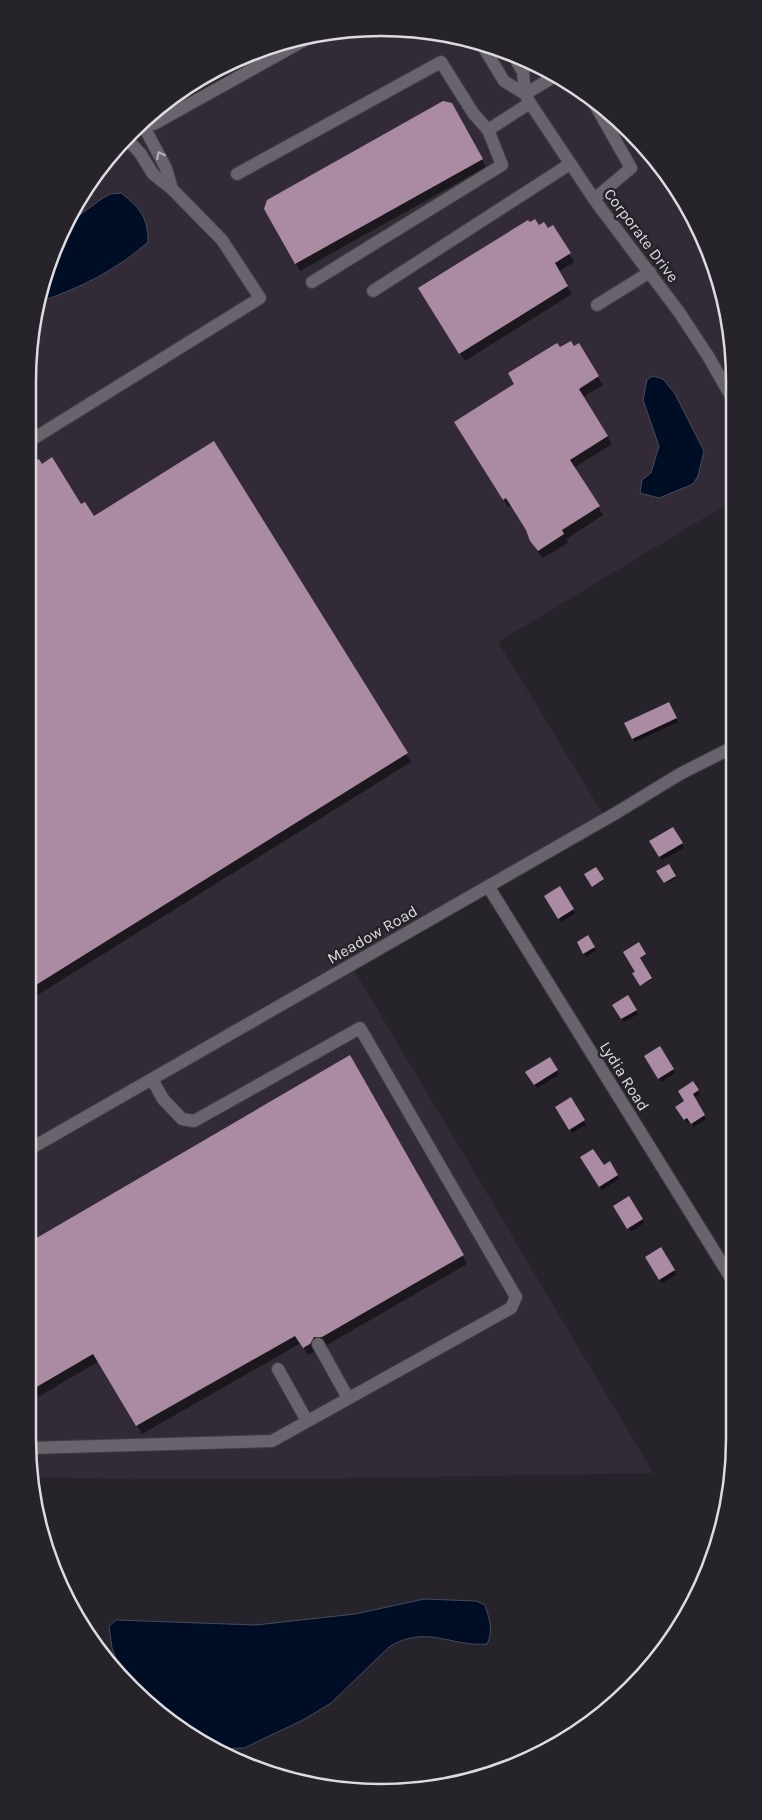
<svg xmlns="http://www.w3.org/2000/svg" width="762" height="1820" font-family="Karla,sans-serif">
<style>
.built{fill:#322b37}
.water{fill:#000e25;stroke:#434c5d}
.shadow{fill:#0007}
.building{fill:#ab8aa4}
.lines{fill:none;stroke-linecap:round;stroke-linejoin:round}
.minor-casing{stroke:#413e45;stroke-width:14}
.minor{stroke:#68636c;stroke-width:12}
.oneway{stroke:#b5b1b7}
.labels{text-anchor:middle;stroke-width:5;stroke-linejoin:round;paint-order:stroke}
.street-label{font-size:16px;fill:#dedbe0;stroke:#27232b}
.rim{fill:none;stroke:#dedbe0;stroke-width:2.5}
</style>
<rect width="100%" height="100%" fill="#27232b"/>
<path class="built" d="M358 28 427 30 494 46 577 87 647 148 698 225 731 335 732 501 498 642 609 824 354 970 653 1473 303 1479 34 1478 28 1439V381L46 268 75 204 115 148 143 122 292 39Z"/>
<path class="water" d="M121 193C140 208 148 217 148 242 118 269 79 289 41 301L46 268 66 225 103 198 110 194Z
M653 376 663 379 675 394 704 451 698 476 693 484 659 498 640 493 642 480 651 473 659 446 643 400 647 380Z
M424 1599 476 1601 485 1605C489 1618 494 1631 487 1644 451 1647 426 1624 389 1647L331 1703 303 1720 244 1748 213 1749 205 1745 124 1679 112 1648 109 1626 116 1620 256 1625 355 1614Z"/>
<path class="shadow" d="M451 104 486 167 300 271 265 208Z
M539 227 548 230 553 227 574 262 558 272 572 294 465 361 420 288Z
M578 345 603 385 583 397 612 444 574 468 603 515 566 539 568 543 543 558 536 550 528 530 512 505 508 507 460 430 560 349 574 348Z
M38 461 93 518 406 754 411 762 28 1001V468Z
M671 707 678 722 635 742 633 738Z
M673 828 684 848 662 860 651 841Z
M668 866 676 878 665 884 658 872Z
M596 868 603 881 593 887 586 875Z
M560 887 575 913 561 922 546 896Z
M588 937 596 951 586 957 578 943Z
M638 944 645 956 639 960 651 980 641 986 634 974 637 972Z
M627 997 638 1014 624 1022 614 1005Z
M659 1048 675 1073 661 1082 646 1056Z
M350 1057 467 1264 327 1345H318L314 1352 308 1355 301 1343 142 1434 99 1361 28 1403V1244Z
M550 1058 559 1075 537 1088 527 1072Z
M693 1083 700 1094 694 1098 706 1119 694 1127 691 1121 687 1123 677 1107 686 1102Z
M570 1099 586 1125 572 1133 556 1108Z
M582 1157 603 1167 609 1163 619 1179 602 1190Z
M629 1198 644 1223 631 1232 615 1206Z
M660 1249 676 1275 662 1283 646 1258Z"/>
<path class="building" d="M443 101 452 103 483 159 295 264 264 209 267 200Z
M535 219 539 225 544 222 548 228 553 225 571 253 555 263 568 286 459 354 418 288 528 220 530 222Z
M571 341 574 346 579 343 599 376 579 389 608 436 570 460 600 506 562 530 564 534 538 551 530 541 526 530 506 498 503 500 454 422 514 384 508 373 557 343 560 347Z
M214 441 408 753 28 990V466L39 459 42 464 52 457 81 504 85 502 94 516Z
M669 702 677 718 632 739 624 723Z
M673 827 683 843 659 857 649 841Z
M669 864 676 876 664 883 656 871Z
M596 867 604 879 592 887 584 874Z
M560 886 574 909 558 919 544 896Z
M588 935 595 947 583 954 577 942Z
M639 942 646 954 640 958 652 978 640 986 632 973 635 972 623 952Z
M628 995 637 1010 621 1019 612 1005Z
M660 1046 674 1069 658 1079 644 1056Z
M350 1055 464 1255 322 1337H314L310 1344 303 1348 295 1336 136 1426 93 1354 28 1392V1243Z
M550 1057 558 1070 534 1085 525 1072Z
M693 1081 699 1090 693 1094 705 1115 691 1124 687 1118 684 1120 675 1107 684 1101 678 1091Z
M571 1097 585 1120 569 1130 555 1107Z
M593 1149 604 1165 610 1161 618 1175 599 1187 580 1157Z
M629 1196 643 1219 627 1229 613 1206Z
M661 1247 675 1270 659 1280 645 1257Z"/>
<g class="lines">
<defs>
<path id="minor" d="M481 43 504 81 525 94
M513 55 523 72 525 94 530 103 596 202 679 312 708 356 732 398
M525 94 555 76
M593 101 631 168 594 199
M144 121 154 124 312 36
M142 123 166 168 172 189
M237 174 441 62 473 113 488 130 530 103
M312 282 502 165 488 130
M373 291 570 164
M597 305 650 272
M28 442 260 298 222 240 172 189 153 174 140 153 126 138
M488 886 734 1283
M28 1150 616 813 680 774 733 747
M318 1344 348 1398
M278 1369 307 1421
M29 1448 272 1441 511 1308 516 1297 360 1028 194 1121 182 1119 163 1099 152 1079"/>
</defs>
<use href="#minor" class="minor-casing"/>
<use href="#minor" class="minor"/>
</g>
<defs><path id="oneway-chevron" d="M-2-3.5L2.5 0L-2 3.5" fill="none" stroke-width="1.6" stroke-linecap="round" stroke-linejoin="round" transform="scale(1.25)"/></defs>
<use class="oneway" href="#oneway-chevron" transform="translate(160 155) rotate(-117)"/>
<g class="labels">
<g class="street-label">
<text transform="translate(642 235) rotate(53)" y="6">Corporate Drive</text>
<text transform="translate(372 934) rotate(-30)" y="6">Meadow Road</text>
<text transform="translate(625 1076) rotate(58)" y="6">Lydia Road</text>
</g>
</g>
<path d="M0 0H762V1820H0ZM381 36H381A345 345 0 0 1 726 381V1439A345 345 0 0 1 381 1784H381A345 345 0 0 1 36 1439V381A345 345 0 0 1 381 36Z" fill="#27232b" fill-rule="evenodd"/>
<path class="rim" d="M381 36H381A345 345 0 0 1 726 381V1439A345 345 0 0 1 381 1784H381A345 345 0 0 1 36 1439V381A345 345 0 0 1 381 36Z"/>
</svg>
